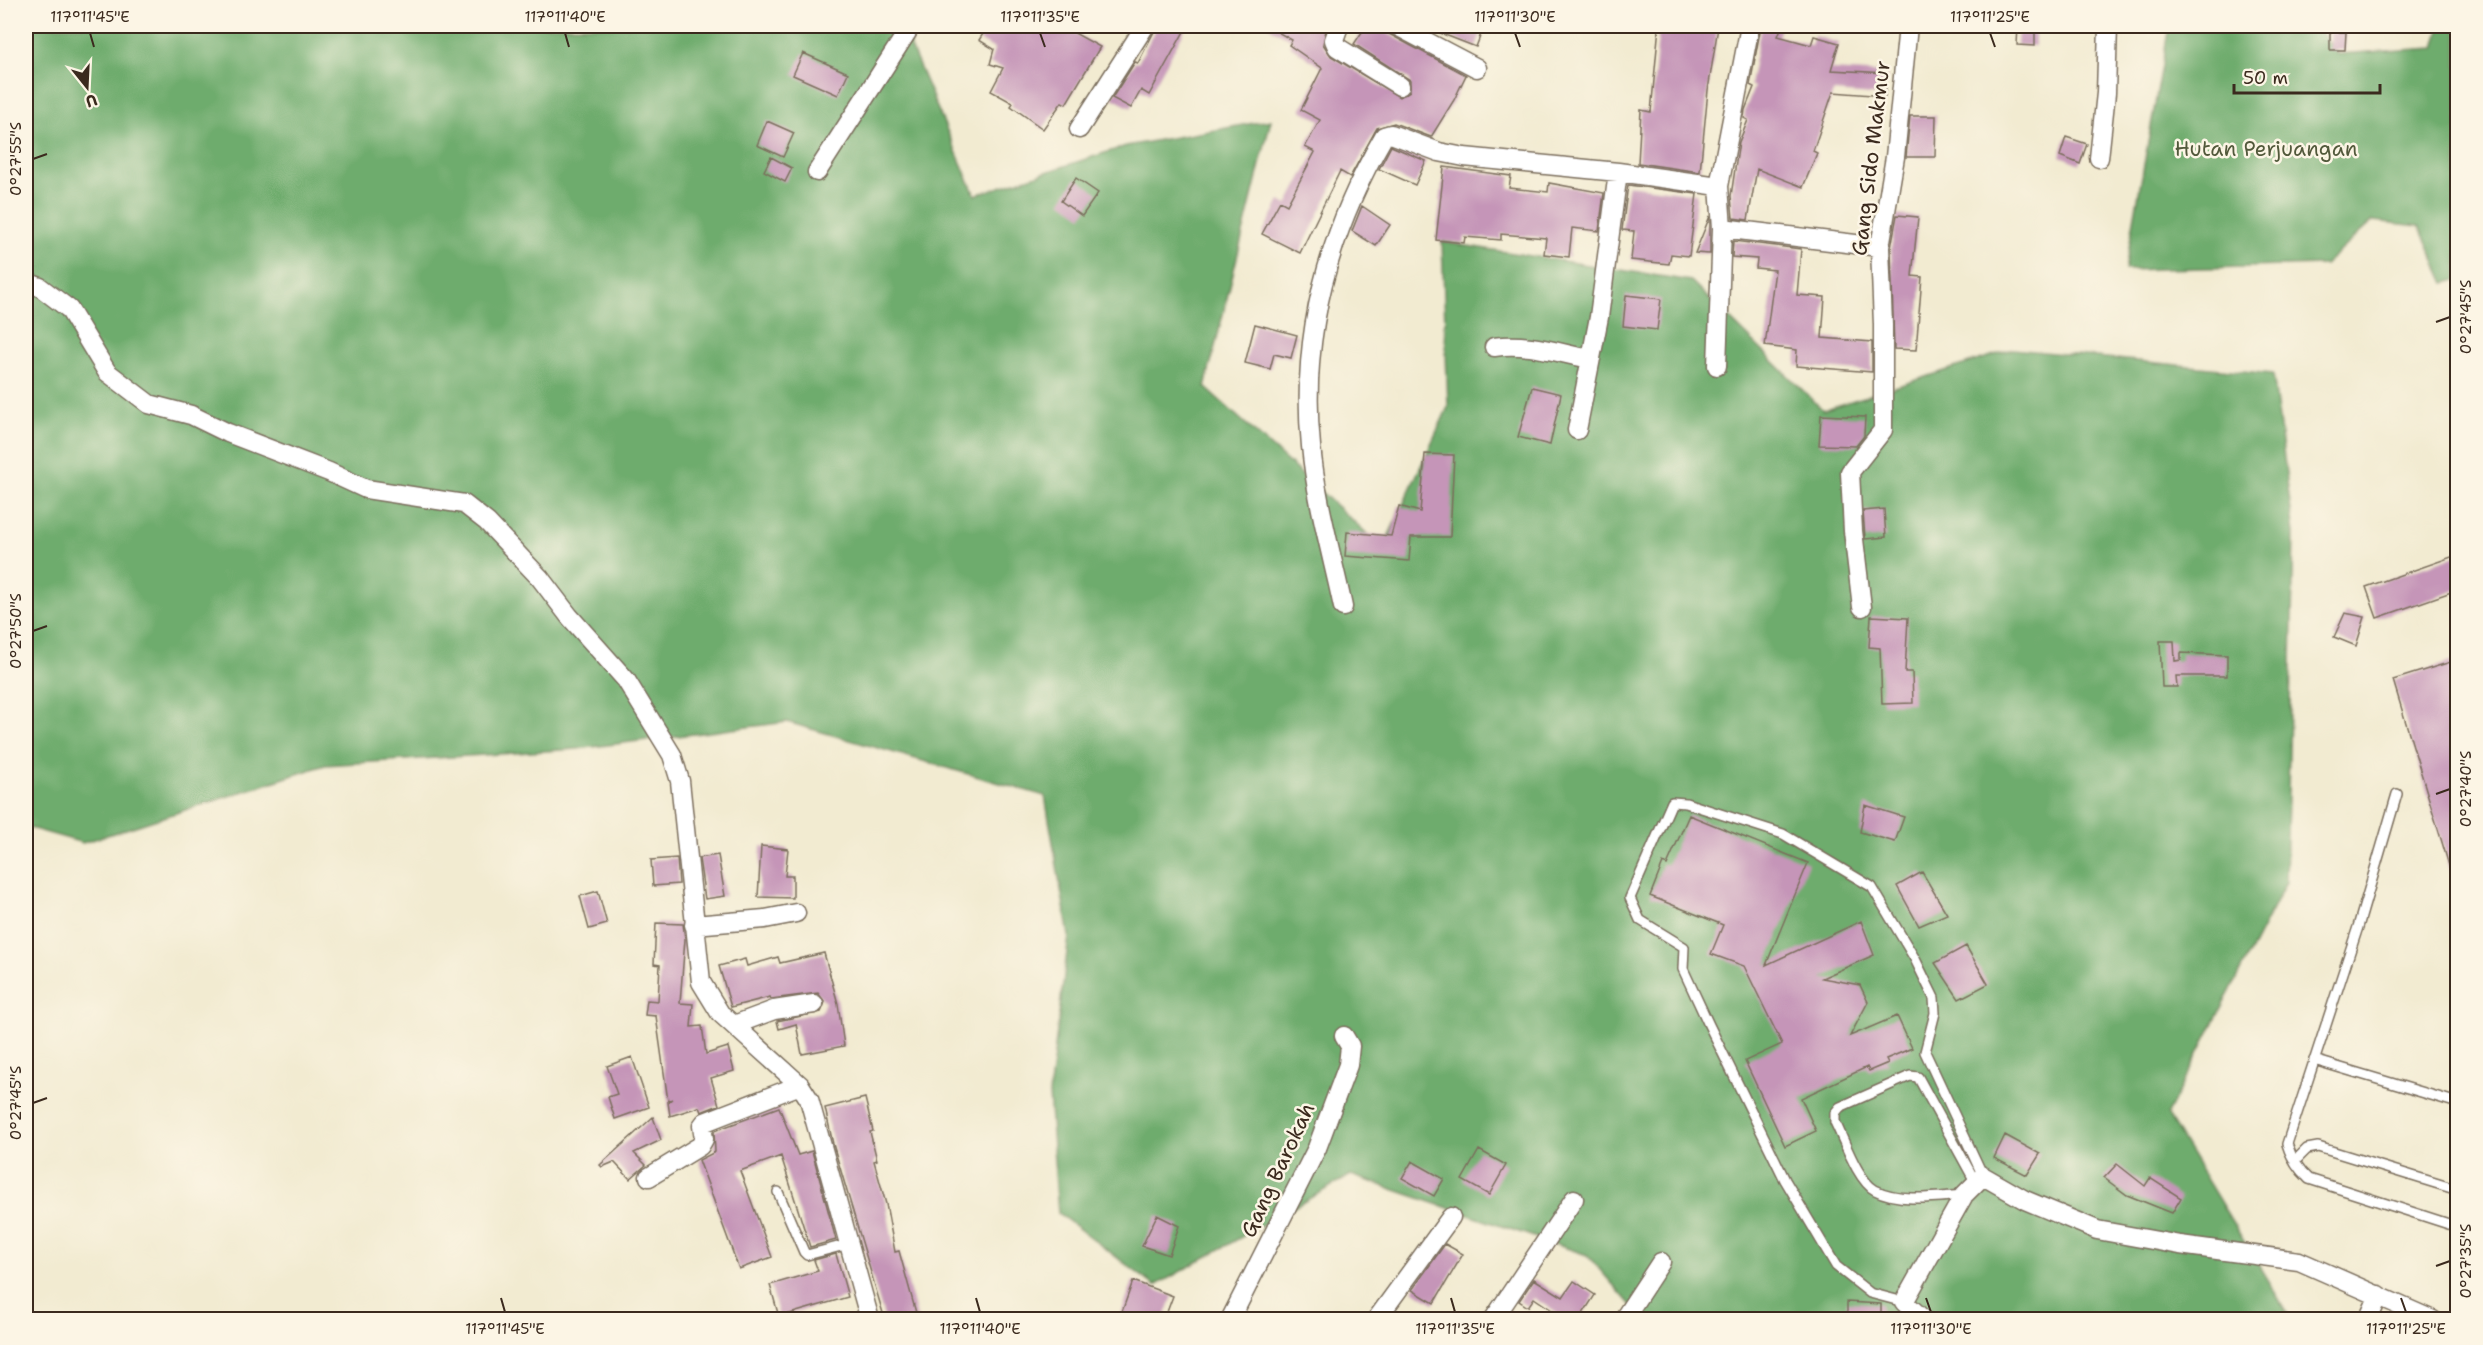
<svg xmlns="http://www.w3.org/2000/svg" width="2483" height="1345" font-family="'Shantell Sans',sans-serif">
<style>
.forest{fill:#6eac6d;stroke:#546b46;stroke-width:1.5}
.building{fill:#c595b8}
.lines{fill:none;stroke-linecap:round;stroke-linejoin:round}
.service-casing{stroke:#7b6e5d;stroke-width:12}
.minor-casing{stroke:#7b6e5d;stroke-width:21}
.service{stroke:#fff;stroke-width:9}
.minor{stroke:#fff;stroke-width:18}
.ticks{fill:none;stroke:#3b2a1e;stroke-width:2}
.labels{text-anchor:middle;stroke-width:5;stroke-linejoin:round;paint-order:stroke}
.park-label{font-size:21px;fill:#52593b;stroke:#fcf5e5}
.street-label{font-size:21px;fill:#3b2a1e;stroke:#fcf5e5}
.neatline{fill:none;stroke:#3b2a1e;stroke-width:2}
.ticks-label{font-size:15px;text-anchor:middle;fill:#3b2a1e}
</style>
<rect width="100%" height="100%" fill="#fcf5e5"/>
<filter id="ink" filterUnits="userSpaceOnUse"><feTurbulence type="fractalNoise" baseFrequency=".0167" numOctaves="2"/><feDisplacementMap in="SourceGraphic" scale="12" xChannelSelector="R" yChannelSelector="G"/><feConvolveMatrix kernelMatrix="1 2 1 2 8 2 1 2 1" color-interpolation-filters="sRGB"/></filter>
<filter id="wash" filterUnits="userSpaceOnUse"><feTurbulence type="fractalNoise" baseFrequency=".008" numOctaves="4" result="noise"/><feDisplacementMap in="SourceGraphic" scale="24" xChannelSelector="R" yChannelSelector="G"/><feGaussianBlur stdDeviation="1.35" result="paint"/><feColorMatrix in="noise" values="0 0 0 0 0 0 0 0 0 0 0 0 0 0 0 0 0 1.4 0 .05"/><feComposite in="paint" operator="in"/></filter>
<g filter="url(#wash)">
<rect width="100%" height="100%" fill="#f2ebd1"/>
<path class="forest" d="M26 26H909L910 45 975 195 1126 146 1271 120 1205 387 1383 548 1448 407 1442 242 1691 281 1823 410 2013 349 2273 374 2294 534 2286 882 2167 1114 2291 1319H1643L1587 1255 1351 1175 1155 1286 1058 1213 1049 1094 1069 936 1045 796 787 722 577 749 325 765 83 843 26 827Z
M2169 26H2316L2337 54 2435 48 2441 26H2457V280L2445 283 2419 226 2373 221 2324 265 2125 270Z"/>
<g id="blocks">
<path class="building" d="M988 26H1062L1100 47 1066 104 1062 102 1043 129 1011 106 1013 103 991 91 1003 68 990 64 994 49 979 40Z
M1157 26H1187L1149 95 1141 90 1131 108 1112 98 1135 62 1138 63Z
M1267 26H1327L1323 44 1331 56 1399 97 1410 91V80L1354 44 1366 26H1374L1466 75 1454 100 1431 137 1394 123 1377 128 1350 177 1340 171 1300 253 1262 234 1280 201 1287 205 1315 152 1305 147 1320 120 1301 110 1322 68 1289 45 1292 40Z
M1422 26H1484L1476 47Z
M1659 26 1718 27 1708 90 1700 172 1638 163 1641 110 1651 112Z
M1761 26H1782L1778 36 1811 45 1814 36 1839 43 1831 70 1887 73 1885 96 1833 92 1813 151 1817 153 1803 187 1757 169 1748 220 1733 218 1731 196 1739 142 1748 120 1744 118 1745 110 1754 87 1750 85Z
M2018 26H2035V46L2017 45Z
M2330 32H2346L2345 50H2330Z
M803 53 848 73 838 95 793 75Z
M1910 116H1936L1935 157H1906Z
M767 121 794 133 783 157 757 145Z
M2066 137 2087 144 2080 164 2060 156Z
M1391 146 1426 161 1415 185 1379 169Z
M771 157 792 168 785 182 764 171Z
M1444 167 1511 176 1509 188 1548 192 1549 183 1604 193 1599 231 1572 228 1569 257 1544 254 1546 238 1501 234V240L1465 237 1464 243 1436 240Z
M1076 178 1098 193 1082 216 1061 201Z
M1628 185 1697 194 1689 256 1671 254 1669 264 1631 260 1634 231 1622 230Z
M1362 206 1390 225 1376 246 1352 231Z
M1897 215 1918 217 1912 276 1922 277 1916 350 1894 349 1891 248Z
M1710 216V254L1695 253Z
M1733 241 1801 249 1797 295 1825 297 1822 338 1872 342V372L1796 366 1797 350 1765 346 1775 270 1756 268 1757 259 1732 257Z
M1626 295 1661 299 1657 330 1623 326Z
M1255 324 1297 335 1291 358 1274 354 1270 369 1245 363Z
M1532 387 1561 394 1550 445 1518 437Z
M1821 415 1865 417 1864 436 1856 446 1819 445Z
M1425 454 1454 455 1450 537H1411L1409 561 1345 556 1347 532 1391 536 1399 506 1420 512Z
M1884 509 1886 537 1865 539 1863 511Z
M2457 555V590L2377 618 2366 587Z
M2345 613 2365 617 2356 646 2334 637Z
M1871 616 1908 618 1905 672H1912L1913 703 1882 704 1880 648 1869 647Z
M2160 641H2174L2175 661 2181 660V653L2227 655V676H2176L2177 687H2162Z
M2457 660V881L2454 882 2393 680Z
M1865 805 1904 817 1895 842 1860 832Z
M1689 815 1808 863 1766 965 1861 921 1874 955 1822 978 1860 985 1868 1002 1850 1036 1897 1016 1912 1048 1886 1059 1888 1063 1869 1071 1867 1067 1801 1098 1816 1131 1785 1146 1745 1061 1782 1044 1744 966 1711 954 1723 925 1650 896 1663 863 1667 865Z
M761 846 788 849 785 876H793V898L758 897Z
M718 855 725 896 705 899 699 858Z
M677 858 679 884 653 886 651 860Z
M1922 872 1947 914 1919 926 1897 886Z
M598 891 607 924 589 929 580 896Z
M656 923 683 924 685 939 680 1003 693 1004 691 1027 702 1026 706 1054 728 1047 734 1071 711 1078 719 1105 701 1112 699 1107 670 1116 668 1102 672 1099 668 1101 656 1016 645 1015 647 1000 658 1001 660 965 654 964Z
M1966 946 1988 984 1959 999 1935 963Z
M824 953 838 1004 844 1046 802 1054 796 1024 779 1029 777 1021 821 1012 825 1002 818 993 771 999 770 997 731 1007 719 966 745 959 747 966 778 957 780 963Z
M632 1057 649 1107 615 1119 608 1097 617 1094 607 1066Z
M865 1098 873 1131 870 1132 877 1160 874 1161 886 1204 895 1252 899 1251 918 1320H885L833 1144 825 1108Z
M779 1107 798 1155 812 1151 836 1240 810 1247 781 1156 740 1171 772 1257 739 1269 699 1160 715 1152 714 1131Z
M653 1117 661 1140 634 1153 646 1165 630 1179 614 1162 602 1167 600 1165Z
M2005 1135 2040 1154 2027 1175 1994 1158Z
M1479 1150 1506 1165 1489 1195 1462 1180Z
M1412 1161 1444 1179 1434 1196 1402 1178Z
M2117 1164 2145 1186 2150 1178 2181 1198 2172 1213 2127 1195 2104 1178Z
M1157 1215 1179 1226 1169 1255 1142 1246Z
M1445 1244 1463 1254 1434 1303 1412 1290Z
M836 1254 848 1297 779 1317 770 1285 818 1271 814 1260Z
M1534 1279 1563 1297 1574 1281 1595 1295 1579 1320H1567L1534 1298 1528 1307 1519 1301Z
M1133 1281 1173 1296 1164 1320H1119Z
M1847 1302 1881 1304V1320H1847Z"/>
</g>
</g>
<g filter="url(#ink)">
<use href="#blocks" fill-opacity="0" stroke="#7b6e5d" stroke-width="1.5"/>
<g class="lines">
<defs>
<path id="service" d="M2397 794 2358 927 2287 1144C2291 1157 2299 1170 2309 1179L2458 1227
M2314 1060 2458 1103
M2297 1159 2307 1149 2318 1147 2458 1190
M778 1192 804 1252 807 1255 849 1244
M1964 1195C1937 1197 1900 1203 1875 1190 1858 1181 1844 1140 1835 1122V1113L1840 1107 1910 1076 1918 1077 1976 1183
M1904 1302 1870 1293 1836 1266 1785 1180 1709 1025 1683 969 1684 947 1640 920 1630 898 1672 802 1686 803 1783 834 1872 887 1915 959 1934 998 1935 1013 1925 1052 1983 1176"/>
<path id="minor" d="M1339 26 1334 40 1337 47 1400 86
M1397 26 1477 68
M1079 129 1145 26
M2099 158 2106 93 2108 26
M817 172 911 26
M1722 228 1880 247
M26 282 40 287 69 309 107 372 149 404 191 415 228 433 329 472 366 489 464 504 487 522 540 578 569 616 626 680 672 755 680 781 701 982 720 1013 800 1085 809 1099 870 1320
M1494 347C1527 342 1558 353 1591 359
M1717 366 1722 228 1719 186
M1577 430 1599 317 1618 172
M1343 607C1332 555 1316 500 1311 446 1300 336 1329 231 1384 136L1391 134 1439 152 1464 157 1618 172 1719 186 1750 26
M1862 607 1853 531 1850 472 1883 430V325L1880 247 1895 157 1908 26
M694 925 765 919 796 913
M734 1025 774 1010 814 1004
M649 1177 700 1146 704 1139 702 1126 705 1122 800 1085
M1230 1320 1317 1148 1348 1065 1350 1046 1344 1036
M1376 1320 1451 1217
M1493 1320 1574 1199
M1623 1320 1661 1262
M1924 1320 1904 1302 1964 1195 1983 1176 2025 1200 2097 1230 2180 1245 2299 1261 2433 1320
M2368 1320 2379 1295"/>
</defs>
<use href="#service" class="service-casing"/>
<use href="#minor" class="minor-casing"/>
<use href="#service" class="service"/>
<use href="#minor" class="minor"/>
</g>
</g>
<path class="ticks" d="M90 33 94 47M565 33 569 47M1040 33 1045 47M1515 33 1520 47M1990 33 1995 47M33 159 47 154M2436 322 2450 317M33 631 47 626M2436 794 2450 789M33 1103 47 1098M2436 1266 2450 1261M501 1298 505 1312M976 1298 980 1312M1451 1298 1455 1312M1926 1298 1931 1312M2401 1298 2406 1312"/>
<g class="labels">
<g class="park-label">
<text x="2266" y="156">Hutan Perjuangan</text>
</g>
<g class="street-label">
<text transform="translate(1871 158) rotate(-83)" y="7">Gang Sido Makmur</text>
<text transform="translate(1278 1170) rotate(-65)" y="7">Gang Barokah</text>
</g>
</g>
<rect width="2483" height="1345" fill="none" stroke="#fcf5e5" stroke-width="66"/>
<g transform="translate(87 87) rotate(162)" stroke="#fcf5e5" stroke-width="4.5" paint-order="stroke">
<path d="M0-4.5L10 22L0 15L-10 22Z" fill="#3b2a1e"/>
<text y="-9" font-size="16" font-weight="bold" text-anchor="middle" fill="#3b2a1e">U</text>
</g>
<path d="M2234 84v9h146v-9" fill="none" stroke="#3b2a1e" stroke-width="3"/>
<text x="2243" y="84" font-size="18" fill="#3b2a1e" stroke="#fcf5e5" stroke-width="4.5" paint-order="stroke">50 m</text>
<rect x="33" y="33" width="2417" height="1279" class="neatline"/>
<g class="ticks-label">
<text x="90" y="22">117°11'45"E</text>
<text x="565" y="22">117°11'40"E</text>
<text x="1040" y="22">117°11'35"E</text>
<text x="1515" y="22">117°11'30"E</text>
<text x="1990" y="22">117°11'25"E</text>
<text transform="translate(16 159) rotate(-90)" y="5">0°27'55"S</text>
<text transform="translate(2466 317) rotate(-90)" y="5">0°27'45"S</text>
<text transform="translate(16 631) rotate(-90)" y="5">0°27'50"S</text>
<text transform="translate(2466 789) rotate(-90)" y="5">0°27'40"S</text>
<text transform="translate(16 1103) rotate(-90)" y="5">0°27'45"S</text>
<text transform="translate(2466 1261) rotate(-90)" y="5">0°27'35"S</text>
<text x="505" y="1334">117°11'45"E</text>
<text x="980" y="1334">117°11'40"E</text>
<text x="1455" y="1334">117°11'35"E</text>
<text x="1931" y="1334">117°11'30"E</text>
<text x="2406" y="1334">117°11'25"E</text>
</g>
</svg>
